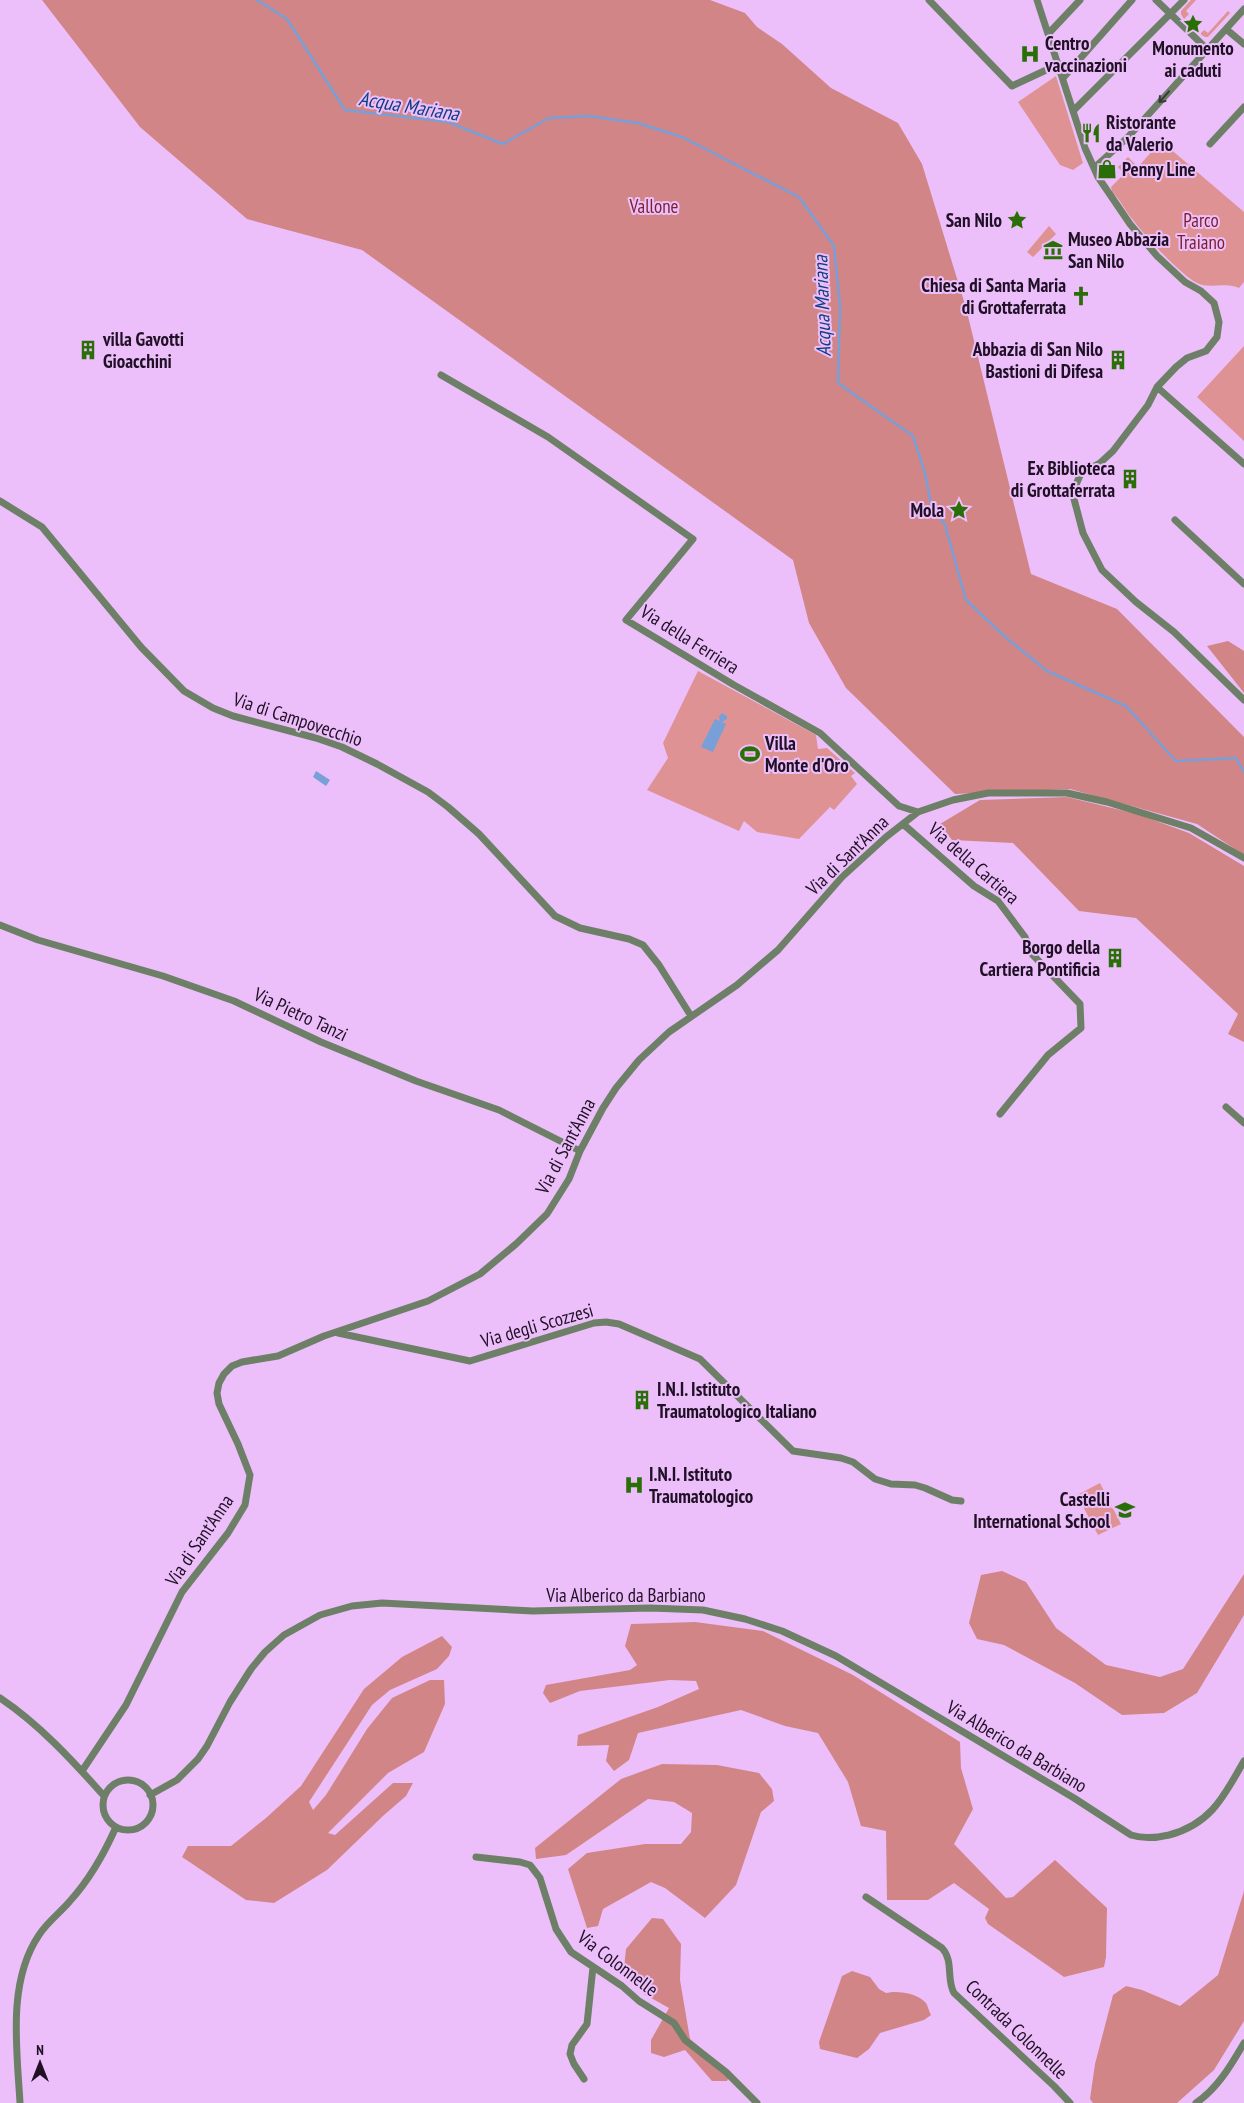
<svg xmlns="http://www.w3.org/2000/svg" width="1244" height="2103" font-family="'PT Sans Narrow',sans-serif">
<style>
.green{fill:#df9293}
.forest{fill:#d28586}
.water{fill:#789fd8}
.lines{fill:none;stroke-linecap:round;stroke-linejoin:round}
.stream{stroke:#789fd8;stroke-width:2.5}
.minor{stroke:#6d8067;stroke-width:7}
.oneway{stroke:#3b373c}
.labels{text-anchor:middle;stroke-width:4;stroke-linejoin:round;paint-order:stroke}
.poi-label{font-size:19px;font-weight:bold;fill:#201025;stroke:#ecbffa;text-anchor:start}
.park-label{font-size:19px;fill:#7a1e2a;stroke:#ecbffa}
.street-label{font-size:19px;fill:#201025;stroke:#ecbffa}
.water-label{font-size:20px;font-style:italic;fill:#0e3f83;stroke:#ecbffa}
</style>
<rect width="100%" height="100%" fill="#ecbffa"/>
<path class="green" d="M1191 0H1196L1186 11 1189 14 1184 19 1181 14V11Z
M1228 11 1230 13 1208 37H1205L1200 34 1204 30 1208 33Z
M1056 76 1083 163 1073 170 1060 165 1018 102Z
M1161 141 1244 212V282L1239 288C1224 282 1208 289 1197 283 1182 276 1144 235 1133 220 1125 211 1121 200 1112 192L1111 187 1124 174 1118 167 1128 157 1138 167Z
M1049 226 1056 234 1033 257 1027 252Z
M1244 346V441L1197 397Z
M698 671 816 735 818 749 827 748 855 773 851 776 857 784 834 810 830 807 799 839 757 832 744 821 739 831 647 790 668 758 663 743Z
M1100 1483 1121 1524 1098 1535 1077 1495Z"/>
<path class="forest" d="M42 0H710L745 13 757 27 782 44 831 88 898 123 922 164 966 308 1031 574 1117 609 1244 737V855L1197 824 1070 789 955 794 846 688 809 623 793 560 362 250 247 219 140 127Z
M1228 641 1244 651V693L1207 646Z
M1067 797 1137 814 1189 833 1244 866V1042L1228 1034 1238 1014 1136 918 1079 911 1013 843 952 840 940 824 980 800Z
M1002 1571 1026 1582 1056 1628 1106 1665 1160 1677 1183 1669 1244 1574V1615L1197 1693 1164 1713 1122 1715 1075 1683 1004 1645 977 1639 969 1623 981 1575Z
M695 1622 763 1631 853 1675 960 1742 961 1768 973 1809 954 1844 1006 1898 1013 1897 1055 1860 1107 1908 1106 1957 1104 1967 1064 1977 988 1924 985 1918 989 1909 954 1883 928 1900H887L886 1831 861 1826 848 1782 818 1733 785 1726 741 1710 638 1733 629 1760 614 1771 606 1761 609 1745 577 1746 578 1735 658 1707 699 1689 696 1681 670 1680 580 1691 550 1703 543 1693 546 1685 630 1670 637 1665 625 1646 631 1624Z
M442 1636 452 1647 449 1656 437 1669 390 1690 372 1705 309 1802 313 1810 326 1795 367 1729 392 1698 430 1680H444L445 1704 424 1752 388 1773 328 1833 335 1835 393 1783H413L406 1796 384 1815 327 1870 274 1903 246 1900 182 1857 188 1846H231L266 1818 301 1786 364 1689 402 1657Z
M662 1764 717 1765 759 1773 772 1789 774 1801 761 1812 736 1885 705 1918 665 1888 651 1882 603 1909 598 1926 587 1928 568 1869 587 1853 645 1844H681L691 1832 692 1813 674 1802 648 1799 566 1855 536 1859 535 1848 621 1779Z
M1244 1891V2021L1214 2070 1177 2103H1093L1090 2099 1095 2064 1113 1995 1126 1986 1142 1990 1180 2006 1218 1975Z
M652 1918 663 1919 681 1944 680 1980 690 2039 731 2074 727 2081H712L685 2050 664 2057 651 2053V2040L669 2008 644 1994 624 1968 626 1949Z
M852 1971 870 1977 879 1989 886 1993C897 1990 918 1993 926 2003 928 2006 929 2012 931 2015L924 2020 880 2033 869 2049 857 2058 820 2049 819 2042 842 1976Z"/>
<path class="water" d="M722 713 727 716V719L722 722 726 724 713 752 701 747 715 719 720 721 719 716Z
M316 771 330 780 326 786 313 777Z"/>
<g class="lines">
<path class="stream" d="M257 0 287 19 345 110 448 122 503 144 549 118 589 116 638 123 682 137 799 197 834 246 840 306 838 383 913 436 925 473 931 504 945 525 966 600 1003 635 1047 671 1126 706 1176 761 1236 758 1244 772"/>
<path class="minor" d="M929 0 1012 86 1059 64
M1037 0 1085 148 1098 177 1130 224 1157 256 1185 282 1201 291 1214 303 1219 322 1217 337 1206 351 1187 358 1176 367 1157 387 1148 405 1113 451 1100 463 1081 473 1075 487 1074 499 1083 533 1102 570 1136 602 1174 632 1244 700
M1156 0 1207 49
M1226 29 1244 44
M1049 33 1080 0
M1063 78 1132 0
M1073 111 1184 0
M1210 144 1244 107
M1094 168 1128 137 1244 9
M441 375 548 437 693 539 626 620 734 685 820 733 899 806 918 812
M1157 387 1244 464
M0 501 42 527 141 647 184 691 213 708 233 716 316 738 342 747 377 764 428 792 448 807 479 834 555 916 580 928 629 939 643 945 659 965 691 1016
M1175 520 1244 584
M903 824 974 886 998 901 1025 937 1032 954 1080 1004 1081 1028 1048 1055 1000 1114
M0 925 38 940 163 976 234 1001 321 1042 416 1081 499 1110 580 1151
M1226 1107 1244 1123
M338 1333 470 1361 594 1323 606 1322 619 1324 700 1359 793 1451 841 1458 853 1462 875 1479 891 1484 915 1485 925 1488 952 1500 961 1501
M0 1698C39 1724 73 1761 104 1796
M82 1771 126 1705 182 1592 228 1533 245 1505 250 1475 238 1444 219 1404 217 1393 219 1383 224 1374 232 1366 242 1362 278 1356 324 1336 428 1301 480 1274 516 1244 547 1214 569 1179 580 1151 603 1108 616 1088 639 1060 669 1032 737 985 778 950 842 877 886 837 918 812 953 800 988 793H1067L1107 802 1191 828 1244 858
M103 1805a25 25 0 1 1 50 0a25 25 0 1 1-50 0Z
M150 1795 177 1780 198 1759 207 1746 230 1702 251 1669 265 1652 284 1635 320 1615 352 1606 382 1603 533 1611 650 1608 703 1610 745 1619 782 1631 836 1656 1074 1798 1131 1835C1143 1839 1156 1838 1169 1835 1211 1824 1224 1796 1244 1761
M476 1857 520 1862 530 1865 540 1878 556 1929 571 1952 622 1986 639 2001 674 2023 685 2040 726 2072 757 2103
M866 1897 942 1948C954 1961 946 1979 954 1993L1054 2086 1070 2103
M584 2079 574 2064 570 2054 572 2045 587 2024 593 1967
M20 2103C17 2049 7 1982 39 1935 47 1922 60 1913 70 1901 90 1879 104 1854 116 1827
M1196 2103C1218 2088 1231 2065 1244 2043"/>
</g>
<defs><path id="oneway-shaft" d="M-6 0H5M1.5-3L5.5 0L1.5 3" fill="none" stroke-width="1.6" stroke-linecap="round" stroke-linejoin="round" transform="scale(1.25)"/></defs>
<use class="oneway" href="#oneway-shaft" transform="translate(1164 97) rotate(132)"/>
<defs>
<symbol id="sight-bare" viewBox="-9 -9 18 18"><path d="M0-6L1.8-2.2L6-1.7L2.9 1.2L3.7 5.4L0 3.3L-3.7 5.4L-2.9 1.2L-6-1.7L-1.8-2.2Z" fill="#2a6e08" stroke="#ecbffa" stroke-width="2.5" paint-order="stroke"/></symbol>
<symbol id="hospital-bare" viewBox="-9 -9 18 18"><path d="M-5-5h3v3.5h4V-5h3V5h-3V1.5h-4V5h-3Z" fill="#2a6e08" stroke="#ecbffa" stroke-width="2.5" paint-order="stroke"/></symbol>
<symbol id="restaurant-bare" viewBox="-9 -9 18 18"><path d="M-5-6h1v4h1v-4h1v4h1v-4h1v5L-1.5 .5V6h-2V.5L-5-1ZM5-6V6H3V1.5H1.5Q1.5-4 5-6Z" fill="#2a6e08" stroke="#ecbffa" stroke-width="2.5" paint-order="stroke"/></symbol>
<symbol id="shop-bare" viewBox="-9 -9 18 18"><path d="M-5-2.5h2.3a2.7 3.5 0 0 1 5.4 0H5L5.5 6h-11ZM-1.5-2.5h3a1.5 2.3 0 0 0-3 0Z" fill="#2a6e08" stroke="#ecbffa" stroke-width="2.5" paint-order="stroke"/></symbol>
<symbol id="museum-bare" viewBox="-9 -9 18 18"><path d="M0-6L6-3V-2H-6V-3ZM-5-1h2V3h-2ZM-1-1h2V3h-2ZM3-1h2V3H3ZM-6 4H6V6H-6Z" fill="#2a6e08" stroke="#ecbffa" stroke-width="2.5" paint-order="stroke"/></symbol>
<symbol id="church-bare" viewBox="-9 -9 18 18"><path d="M-1.2-6h2.4v3.5h3.3v2.4h-3.3V6h-2.4V-.1h-3.3v-2.4h3.3Z" fill="#2a6e08" stroke="#ecbffa" stroke-width="2.5" paint-order="stroke"/></symbol>
<symbol id="building-bare" viewBox="-9 -9 18 18"><path d="M-4-6H4V6H1V3H-1V6H-4ZM-2.5-4.3h1.7v1.8h-1.7ZM.8-4.3h1.7v1.8H.8ZM-2.5-1h1.7V.8h-1.7ZM.8-1h1.7V.8H.8Z" fill="#2a6e08" stroke="#ecbffa" stroke-width="2.5" paint-order="stroke"/></symbol>
<symbol id="stadium-bare" viewBox="-9 -9 18 18"><path d="M0-5a6.5 5 0 1 0 0 10a6.5 5 0 1 0 0-10ZM-3.5-1.8h7v3.6h-7Z" fill="#2a6e08" stroke="#ecbffa" stroke-width="2.5" paint-order="stroke"/></symbol>
<symbol id="school-bare" viewBox="-9 -9 18 18"><path d="M0-5L7-2L0 1L-7-2ZM-4 1L0 2.5L4 1V4Q0 6-4 4Z" fill="#2a6e08" stroke="#ecbffa" stroke-width="2.5" paint-order="stroke"/></symbol>
</defs>
<g fill-rule="evenodd">
<use href="#sight-bare" x="1179" y="10" width="28" height="28"/>
<use href="#hospital-bare" x="1016" y="40" width="28" height="28"/>
<use href="#restaurant-bare" x="1077" y="119" width="28" height="28"/>
<use href="#shop-bare" x="1093" y="155" width="28" height="28"/>
<use href="#sight-bare" x="1003" y="206" width="28" height="28"/>
<use href="#museum-bare" x="1039" y="236" width="28" height="28"/>
<use href="#church-bare" x="1067" y="282" width="28" height="28"/>
<use href="#building-bare" x="74" y="336" width="28" height="28"/>
<use href="#building-bare" x="1104" y="346" width="28" height="28"/>
<use href="#building-bare" x="1116" y="465" width="28" height="28"/>
<use href="#sight-bare" x="945" y="496" width="28" height="28"/>
<use href="#stadium-bare" x="736" y="740" width="28" height="28"/>
<use href="#building-bare" x="1101" y="944" width="28" height="28"/>
<use href="#building-bare" x="628" y="1386" width="28" height="28"/>
<use href="#hospital-bare" x="620" y="1471" width="28" height="28"/>
<use href="#school-bare" x="1111" y="1496" width="28" height="28"/>
</g>
<g class="labels">
<g class="poi-label">
<text x="1045" y="50">Centro<tspan x="1045" dy="22">vaccinazioni</tspan></text>
<text x="1193" y="55" text-anchor="middle">Monumento<tspan x="1193" dy="22">ai caduti</tspan></text>
<text x="1106" y="129">Ristorante<tspan x="1106" dy="22">da Valerio</tspan></text>
<text x="1122" y="176">Penny Line</text>
<text x="1002" y="227" text-anchor="end">San Nilo</text>
<text x="1068" y="246">Museo Abbazia<tspan x="1068" dy="22">San Nilo</tspan></text>
<text x="1066" y="292" text-anchor="end">Chiesa di Santa Maria<tspan x="1066" dy="22">di Grottaferrata</tspan></text>
<text x="103" y="346">villa Gavotti<tspan x="103" dy="22">Gioacchini</tspan></text>
<text x="1103" y="356" text-anchor="end">Abbazia di San Nilo<tspan x="1103" dy="22">Bastioni di Difesa</tspan></text>
<text x="1115" y="475" text-anchor="end">Ex Biblioteca<tspan x="1115" dy="22">di Grottaferrata</tspan></text>
<text x="944" y="517" text-anchor="end">Mola</text>
<text x="765" y="750">Villa<tspan x="765" dy="22">Monte d'Oro</tspan></text>
<text x="1100" y="954" text-anchor="end">Borgo della<tspan x="1100" dy="22">Cartiera Pontificia</tspan></text>
<text x="657" y="1396">I.N.I. Istituto<tspan x="657" dy="22">Traumatologico Italiano</tspan></text>
<text x="649" y="1481">I.N.I. Istituto<tspan x="649" dy="22">Traumatologico</tspan></text>
<text x="1110" y="1506" text-anchor="end">Castelli<tspan x="1110" dy="22">International School</tspan></text>
</g>
<g class="park-label">
<text x="654" y="213">Vallone</text>
<text x="1201" y="227">Parco<tspan x="1201" dy="22">Traiano</tspan></text>
</g>
<g class="street-label">
<text transform="translate(690 639) rotate(32)" y="7">Via della Ferriera</text>
<text transform="translate(298 719) rotate(18)" y="7">Via di Campovecchio</text>
<text transform="translate(847 855) rotate(-44)" y="7">Via di Sant'Anna</text>
<text transform="translate(974 863) rotate(41)" y="7">Via della Cartiera</text>
<text transform="translate(301 1014) rotate(25)" y="7">Via Pietro Tanzi</text>
<text transform="translate(565 1146) rotate(-62)" y="7">Via di Sant'Anna</text>
<text transform="translate(537 1325) rotate(-16)" y="7">Via degli Scozzesi</text>
<text transform="translate(199 1540) rotate(-56)" y="7">Via di Sant'Anna</text>
<text x="626" y="1602">Via Alberico da Barbiano</text>
<text transform="translate(1017 1746) rotate(31)" y="7">Via Alberico da Barbiano</text>
<text transform="translate(618 1963) rotate(37)" y="7">Via Colonnelle</text>
<text transform="translate(1017 2029) rotate(44)" y="7">Contrada Colonnelle</text>
</g>
<g class="water-label">
<text transform="translate(409 106) rotate(9)" y="7">Acqua Mariana</text>
<text transform="translate(822 306) rotate(-92)" y="7">Acqua Mariana</text>
</g>
</g>
<g transform="translate(40 2063)" stroke="#ecbffa" stroke-width="4" paint-order="stroke">
<path d="M0-4L9 19L0 12L-9 19Z" fill="#201025"/>
<text y="-8" font-size="14" font-weight="bold" text-anchor="middle" fill="#201025">N</text>
</g>
</svg>
